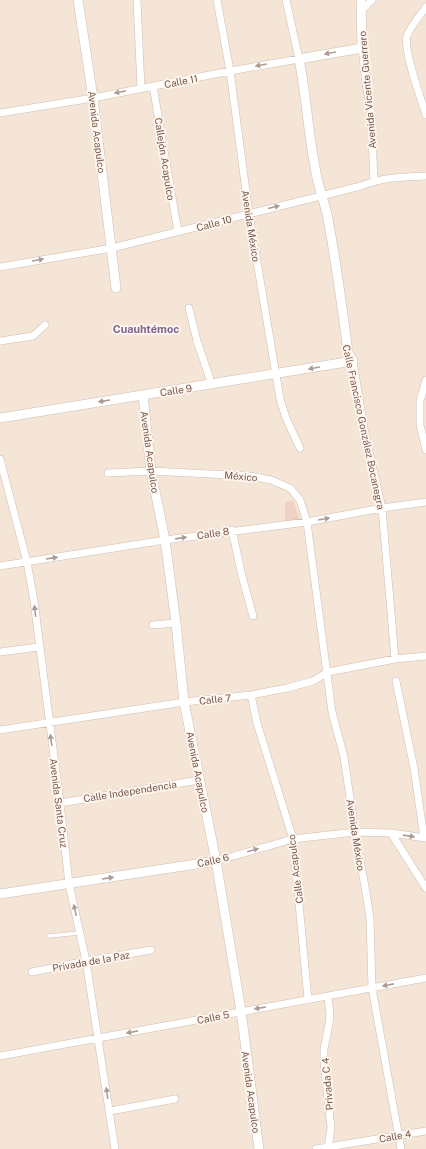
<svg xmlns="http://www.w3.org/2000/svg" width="426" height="1149" font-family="'Public Sans',sans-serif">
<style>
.residential{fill:#f4e5d7}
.building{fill:#f1d1c1}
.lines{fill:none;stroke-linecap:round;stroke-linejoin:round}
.service-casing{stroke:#d0bdb1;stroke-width:4.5}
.minor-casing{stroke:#d0bdb1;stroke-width:8}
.tertiary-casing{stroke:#d0bdb1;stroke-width:10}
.service{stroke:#fff;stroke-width:3.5}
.minor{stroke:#fff;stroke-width:7}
.tertiary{stroke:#fff;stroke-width:9}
.oneway{fill:#ad9b94}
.labels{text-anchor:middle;stroke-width:3.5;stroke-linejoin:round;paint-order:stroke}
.street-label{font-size:10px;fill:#76584c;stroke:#fff7ef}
.neighbourhood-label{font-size:11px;font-weight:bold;fill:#7f6592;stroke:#fff7ef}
</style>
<rect width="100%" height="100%" fill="#fcf3e9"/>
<path class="residential" d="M0 0H426V1149H0Z"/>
<path class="building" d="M294 501 299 520 285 522V502Z"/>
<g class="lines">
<defs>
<path id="service" d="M49 936 79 933"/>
<path id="minor" d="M137 0 141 88
M217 0 230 71 249 214 280 399 286 418 300 448
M426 7C420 16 411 25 407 36 403 50 421 99 426 115
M361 11 372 0
M362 48 366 84 371 113 374 181
M153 86 178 232
M0 113 93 98 230 71 299 59 286 0
M0 267 112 248 361 186C383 177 403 177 426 176
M189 308 197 341 212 385
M0 341 33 336 45 325
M353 361 364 429 382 508 395 659
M426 380 420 401V425L426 450
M0 459 27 562 34 601 60 803 69 884 86 961 115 1149
M108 473 151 471 250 476 271 480 290 488 300 500 307 522 332 712 344 757 355 832 367 898 370 919 372 988 401 1149
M232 530 242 576 253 616
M0 566 165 540 307 522 382 508 426 502
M153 625 176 623
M0 652 39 647
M396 681 414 768 424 838
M251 695 257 723 293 839 308 1000
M0 730 184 702 251 695 287 688 313 681 328 672 395 659 426 656
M60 803 199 780
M391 833 426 888
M216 861 293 839 355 832 391 833 426 838
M32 972 86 961 151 950
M328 997 330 1014 329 1024 324 1049V1062L331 1128 328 1149
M0 1056 426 978
M110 1111 175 1099
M316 1149 426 1131"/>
<path id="tertiary" d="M78 0 93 98 116 288
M143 395 151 471 165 540 176 623 184 702 216 861 241 1011 259 1149
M0 418 353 361 348 352C342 306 336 260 327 214 323 198 317 183 315 167 308 131 306 94 299 59L362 48 361 0
M0 894 216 861"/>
</defs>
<use href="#service" class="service-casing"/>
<use href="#minor" class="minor-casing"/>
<use href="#tertiary" class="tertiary-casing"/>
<use href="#service" class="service"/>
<use href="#minor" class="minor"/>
<use href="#tertiary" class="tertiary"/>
</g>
<defs><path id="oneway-solid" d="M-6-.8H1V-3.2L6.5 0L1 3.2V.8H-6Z"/></defs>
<g class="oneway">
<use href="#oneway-solid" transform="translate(330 53) rotate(170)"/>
<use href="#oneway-solid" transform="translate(261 65) rotate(170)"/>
<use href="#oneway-solid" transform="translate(120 92) rotate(168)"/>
<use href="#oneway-solid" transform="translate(274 207) rotate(-14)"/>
<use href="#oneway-solid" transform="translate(38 260) rotate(-10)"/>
<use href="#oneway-solid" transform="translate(314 368) rotate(170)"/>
<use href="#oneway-solid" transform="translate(104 401) rotate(171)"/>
<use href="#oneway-solid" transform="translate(324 519) rotate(-10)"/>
<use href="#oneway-solid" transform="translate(181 538) rotate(-8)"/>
<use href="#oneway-solid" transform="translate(52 558) rotate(-9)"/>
<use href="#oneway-solid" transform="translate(35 611) rotate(-97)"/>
<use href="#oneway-solid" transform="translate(51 740) rotate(-98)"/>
<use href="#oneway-solid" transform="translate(409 836) rotate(8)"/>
<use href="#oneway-solid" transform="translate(253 850) rotate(-16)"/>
<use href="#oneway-solid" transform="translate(108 878) rotate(-9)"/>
<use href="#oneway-solid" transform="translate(75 910) rotate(-103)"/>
<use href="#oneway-solid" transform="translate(388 985) rotate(169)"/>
<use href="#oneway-solid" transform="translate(260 1008) rotate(171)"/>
<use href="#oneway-solid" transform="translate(132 1032) rotate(169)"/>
<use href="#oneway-solid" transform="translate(107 1093) rotate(-98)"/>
</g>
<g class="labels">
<g class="street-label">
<text transform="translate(181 81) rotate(-11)" y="4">Calle 11</text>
<text transform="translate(367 90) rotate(-95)" y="4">Avenida Vicente Guerrero</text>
<text transform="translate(97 132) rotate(83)" y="4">Avenida Acapulco</text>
<text transform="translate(165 159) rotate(81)" y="4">Callejón Acapulco</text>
<text transform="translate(214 223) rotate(-15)" y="4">Calle 10</text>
<text transform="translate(251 226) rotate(81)" y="4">Avenida México</text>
<text transform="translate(176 390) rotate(-8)" y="4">Calle 9</text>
<text transform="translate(364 427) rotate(78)" y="4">Calle Francisco González Bocanegra</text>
<text transform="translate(150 452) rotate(82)" y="4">Avenida Acapulco</text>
<text transform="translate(241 476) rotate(5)" y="4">México</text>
<text transform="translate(213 533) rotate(-8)" y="4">Calle 8</text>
<text transform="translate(215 699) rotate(-6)" y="4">Calle 7</text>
<text transform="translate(198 772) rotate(79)" y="4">Avenida Acapulco</text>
<text transform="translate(130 791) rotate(-9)" y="4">Calle Independencia</text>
<text transform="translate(59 803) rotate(83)" y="4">Avenida Santa Cruz</text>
<text transform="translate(356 835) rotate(81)" y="4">Avenida México</text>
<text transform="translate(213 860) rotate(-12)" y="4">Calle 6</text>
<text transform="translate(295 869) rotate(-97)" y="4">Calle Acapulco</text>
<text transform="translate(91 961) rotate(-10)" y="4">Privada de la Paz</text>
<text transform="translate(213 1017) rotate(-11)" y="4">Calle 5</text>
<text transform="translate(327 1084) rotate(-95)" y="4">Privada C 4</text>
<text transform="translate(251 1092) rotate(82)" y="4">Avenida Acapulco</text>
<text transform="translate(395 1136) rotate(-10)" y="4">Calle 4</text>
</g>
<g class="neighbourhood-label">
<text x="146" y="333">Cuauhtémoc</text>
</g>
</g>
</svg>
